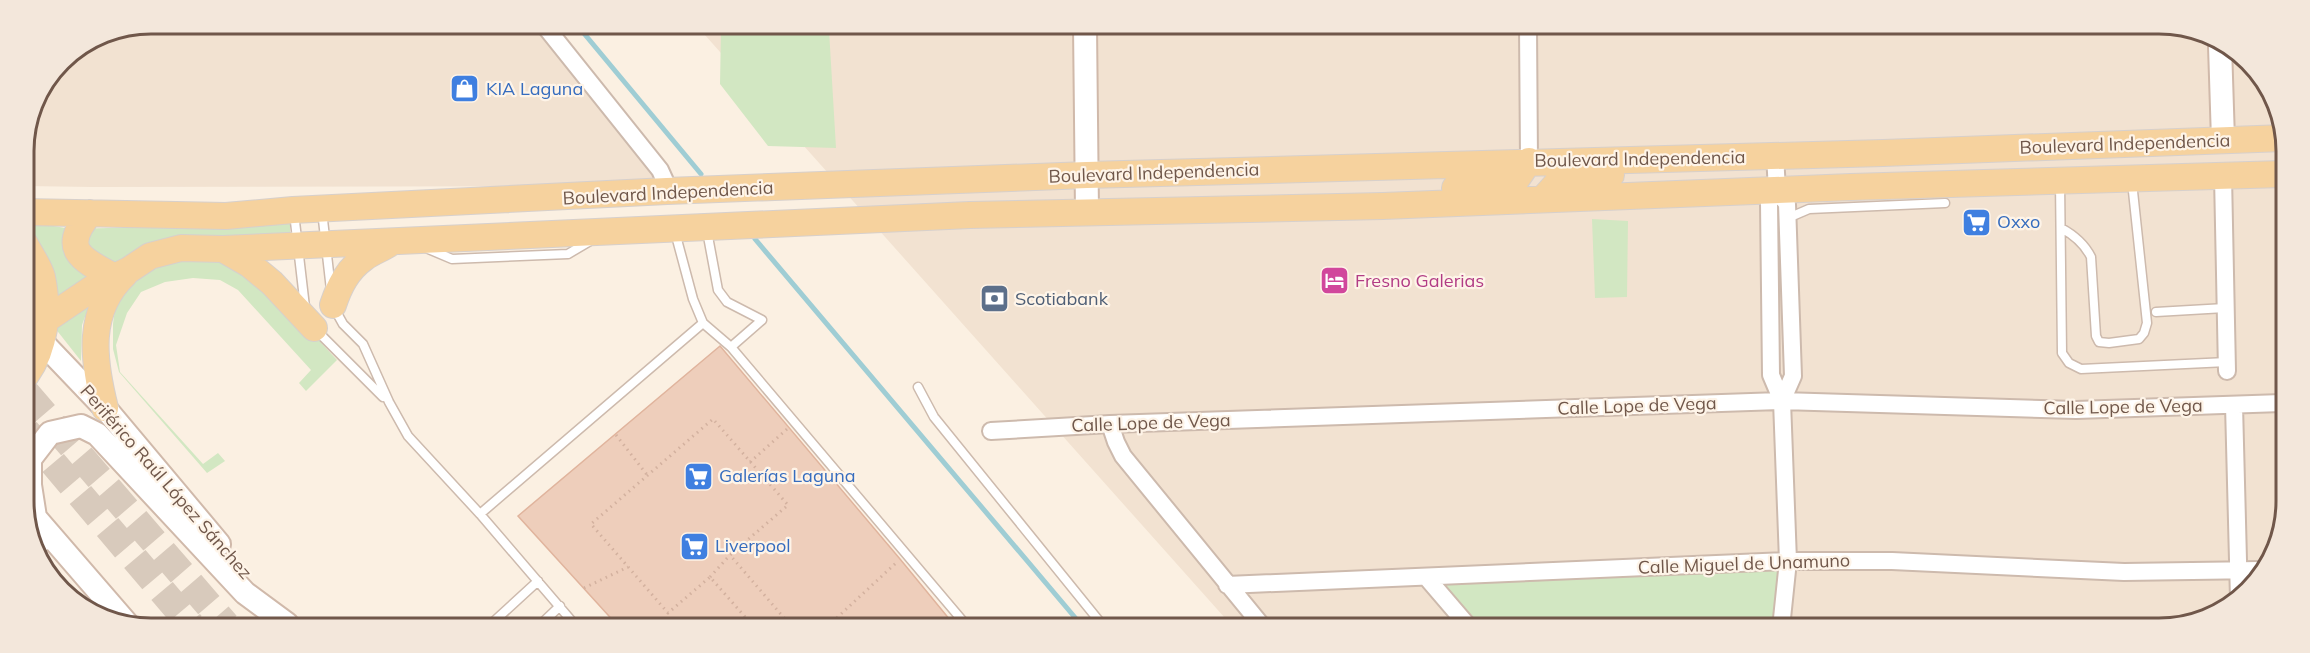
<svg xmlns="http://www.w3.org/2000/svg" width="2310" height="653" font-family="Mulish,sans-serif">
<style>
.residential{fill:#f2e2d1}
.green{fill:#d2e7c2}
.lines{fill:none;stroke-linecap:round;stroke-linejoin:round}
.stream{stroke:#9fcdd4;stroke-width:5}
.building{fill:#eecebb;stroke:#e0b49d;stroke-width:1.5}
.highway-tunnel{stroke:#d8cabc;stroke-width:28;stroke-dasharray:28 14;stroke-linecap:butt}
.lane-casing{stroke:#cdbaad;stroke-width:11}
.street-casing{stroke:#cdbaad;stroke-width:20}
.secondary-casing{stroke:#d0b9aa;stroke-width:26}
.primary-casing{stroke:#d7d0cc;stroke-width:28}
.path{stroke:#d3b19f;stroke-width:3;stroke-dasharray:1.5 4.5;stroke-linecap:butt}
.lane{stroke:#fff;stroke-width:8}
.street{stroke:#fff;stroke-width:16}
.secondary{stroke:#fff;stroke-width:22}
.primary{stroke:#f6d29e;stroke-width:26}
.labels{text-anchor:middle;stroke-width:4.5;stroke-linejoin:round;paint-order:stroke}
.shop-label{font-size:18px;fill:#366cbe;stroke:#fef4e8;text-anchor:start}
.street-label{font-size:18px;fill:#70574a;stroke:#fef4e8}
.hotel-label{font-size:18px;fill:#b23c85;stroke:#fef4e8;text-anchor:start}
.service-label{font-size:18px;fill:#4e5e75;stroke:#fef4e8;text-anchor:start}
.rim{fill:none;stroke:#70574a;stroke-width:3}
</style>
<rect width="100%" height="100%" fill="#fbf0e2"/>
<path class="residential" d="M151 24 542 25 669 186 92 187 25 186 24 143 34 102 62 61 103 34Z
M696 25 2191 28 2254 67 2284 127 2282 534 2242 598 2167 629 1233 627Z"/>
<path class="green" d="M721 30H829L836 148 768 146 720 84Z
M1592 219 1628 221 1627 297 1595 298Z
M25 221 71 229 290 223V236L155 241 96 286 82 325 81 361 25 290Z
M172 254 247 263 337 360 306 391 299 383 311 370 238 290 220 280 193 278 165 282 141 292 127 313 116 345 120 372 203 464 218 453 225 461 207 473 119 372 113 349V324L115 309 129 278Z
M1780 569 1772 628 1482 627 1445 585Z"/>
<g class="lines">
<path class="stream" d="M577 25 701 174
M755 239 1083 627"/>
</g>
<path class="building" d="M720 346 900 559 955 626H618L518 516Z"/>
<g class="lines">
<path class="highway-tunnel" d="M26 393 226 625
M26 431 191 625"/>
<defs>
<path id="lane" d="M2060 182 2062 353 2069 363 2081 369 2227 362
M322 211 331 290
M294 213 305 307
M1788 218 1809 209 1945 203
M2061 228C2074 235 2084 243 2091 257L2096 336 2099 342 2109 343 2139 339 2144 333 2147 323 2132 182
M707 231 718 290 727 302 762 320 731 347
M675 232 693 299 703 323
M426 248 452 259 568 254 590 241
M333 306 343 324 363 344 389 402 408 436 480 514
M2156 312 2225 308
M316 330 383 397
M918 387 934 417 1104 627
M38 549 54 542
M490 625 538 581
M539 626 560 606
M576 626 480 514 703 323 731 347 967 626"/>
<path id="street" d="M544 25 660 170 665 181 667 191
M1528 27 1529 161
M1775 155 1777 190 1787 204 1793 376 1782 401
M2223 176 2227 371
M1777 190 1769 203 1771 375 1782 401 1788 561 1781 628
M2234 405 2239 599
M1110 424 1116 442 1123 456 1263 627
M991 431 1110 424 1782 401 2076 410 2282 403
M1427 578 1469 627
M1227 585 1788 561H1892L2124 572 2260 570"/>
<path id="secondary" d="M1085 26 1087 212
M2220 46 2223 140
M41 341 105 408 219 544
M26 507 128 625
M35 517 30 485V459L50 433 81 426 97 434 245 593 287 624"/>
<path id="primary" d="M1455 188 1516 180 1529 161
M1543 199 1560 180 1611 175
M25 212 226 216 293 210 667 191 1087 175 1883 153 2284 138
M90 213C59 250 82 260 115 277
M25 244C30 254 39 266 42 277 49 311 46 347 26 375
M223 249 249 264 272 283 314 328
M333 305C339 287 347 270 364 258 372 252 381 249 389 244
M47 319 96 286 129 270 150 256 181 248 223 249 970 215 1383 206 1851 187 2283 174
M105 408C93 360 86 311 125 274"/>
</defs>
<use href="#lane" class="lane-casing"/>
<use href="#street" class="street-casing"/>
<use href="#secondary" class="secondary-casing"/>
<use href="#primary" class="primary-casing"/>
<path class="path" d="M616 435 648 476
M750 462 787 429
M710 577 730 555
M584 588 628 567
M753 626 710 577 668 613 591 524 713 419 788 505 730 555 791 626
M828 626 897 562"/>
<use href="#lane" class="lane"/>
<use href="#street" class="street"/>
<use href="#secondary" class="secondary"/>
<use href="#primary" class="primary"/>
</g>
<defs>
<symbol id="shop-square" viewBox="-11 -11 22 22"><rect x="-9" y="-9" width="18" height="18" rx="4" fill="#3f7fe0" stroke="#fef4e8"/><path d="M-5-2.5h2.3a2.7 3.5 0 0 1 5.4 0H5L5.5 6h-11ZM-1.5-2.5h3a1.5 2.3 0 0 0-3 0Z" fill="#fff"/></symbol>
<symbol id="supermarket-square" viewBox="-11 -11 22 22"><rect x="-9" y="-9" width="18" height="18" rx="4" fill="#3f7fe0" stroke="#fef4e8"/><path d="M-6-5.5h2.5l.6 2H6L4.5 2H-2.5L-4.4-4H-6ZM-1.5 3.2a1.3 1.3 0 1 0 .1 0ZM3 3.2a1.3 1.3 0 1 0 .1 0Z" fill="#fff"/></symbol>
<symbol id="hotel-square" viewBox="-11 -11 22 22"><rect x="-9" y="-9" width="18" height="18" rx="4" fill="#d1479c" stroke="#fef4e8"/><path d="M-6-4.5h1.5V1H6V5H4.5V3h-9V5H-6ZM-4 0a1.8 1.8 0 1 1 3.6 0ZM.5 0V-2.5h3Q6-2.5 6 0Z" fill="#fff"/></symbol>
<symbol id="bank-square" viewBox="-11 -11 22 22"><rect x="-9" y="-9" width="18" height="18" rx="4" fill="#5c6f8a" stroke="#fef4e8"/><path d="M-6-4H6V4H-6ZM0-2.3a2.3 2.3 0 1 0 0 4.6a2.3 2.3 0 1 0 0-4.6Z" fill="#fff"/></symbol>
</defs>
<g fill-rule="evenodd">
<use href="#shop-square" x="448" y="72" width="33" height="33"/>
<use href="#supermarket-square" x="1960" y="206" width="33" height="33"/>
<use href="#hotel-square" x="1318" y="264" width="33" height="33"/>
<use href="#bank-square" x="978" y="282" width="33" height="33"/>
<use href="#supermarket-square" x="682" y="460" width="33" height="33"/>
<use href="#supermarket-square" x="678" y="530" width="33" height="33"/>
</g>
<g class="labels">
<g class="shop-label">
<text x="486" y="95">KIA Laguna</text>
<text x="1997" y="228">Oxxo</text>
<text x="719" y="482">Galerías Laguna</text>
<text x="715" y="552">Liverpool</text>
</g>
<g class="street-label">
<text transform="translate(2125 144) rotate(-2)" y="6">Boulevard Independencia</text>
<text transform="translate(1640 159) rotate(-1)" y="6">Boulevard Independencia</text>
<text transform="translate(1154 173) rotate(-2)" y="6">Boulevard Independencia</text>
<text transform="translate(668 193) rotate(-3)" y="6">Boulevard Independencia</text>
<text transform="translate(1637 406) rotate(-2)" y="6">Calle Lope de Vega</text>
<text transform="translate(2123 407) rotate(-1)" y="6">Calle Lope de Vega</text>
<text transform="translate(1151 423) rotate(-2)" y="6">Calle Lope de Vega</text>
<text transform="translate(166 482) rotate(49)" y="6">Periférico Raúl López Sánchez</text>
<text transform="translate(1744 564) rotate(-2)" y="6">Calle Miguel de Unamuno</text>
</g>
<g class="hotel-label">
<text x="1355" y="287">Fresno Galerias</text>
</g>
<g class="service-label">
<text x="1015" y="305">Scotiabank</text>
</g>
</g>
<path d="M0 0H2310V653H0ZM151 34H2159A117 117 0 0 1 2276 151V501A117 117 0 0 1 2159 618H151A117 117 0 0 1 34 501V151A117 117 0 0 1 151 34Z" fill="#f3e7db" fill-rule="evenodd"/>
<path class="rim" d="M151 34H2159A117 117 0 0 1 2276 151V501A117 117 0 0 1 2159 618H151A117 117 0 0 1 34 501V151A117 117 0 0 1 151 34Z"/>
</svg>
